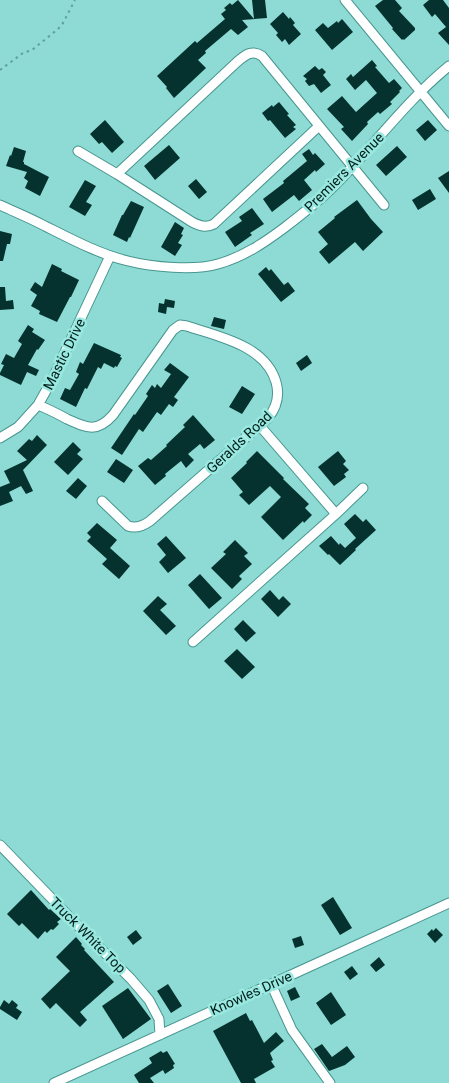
<svg xmlns="http://www.w3.org/2000/svg" width="449" height="1083" font-family="Roboto,sans-serif">
<style>
.building{fill:#05322f}
.lines{fill:none;stroke-linecap:round;stroke-linejoin:round}
.minor-casing{stroke:#47968f;stroke-width:11}
.path{stroke:#619f9a;stroke-width:2;stroke-dasharray:2.5 4;stroke-linecap:butt}
.minor{stroke:#fff;stroke-width:9}
.labels{text-anchor:middle;stroke-width:5;stroke-linejoin:round;paint-order:stroke}
.street-label{font-size:14px;fill:#001d1b;stroke:#9ae9e1}
</style>
<rect width="100%" height="100%" fill="#8ddbd4"/>
<path class="building" d="M238 0 254 19 252 0H265L267 18 242 20 248 27 238 35 231 29 205 51 206 53 198 60 206 68 174 98 166 88 167 87 157 76 195 41 197 43 225 19 221 14 226 10 224 8 230 3 232 5Z
M383 0H395L402 8 399 11 415 28V30L404 40 403 39 402 40 392 29 393 28 375 6Z
M429 0H443L449 8V45L438 33 446 27 435 14 432 17 423 5Z
M283 12 289 19 290 17 295 23 293 25 301 34 289 45 285 39 282 42 276 35 278 33 270 24Z
M342 19 353 32 332 50 315 30 323 23 328 28 337 21 338 23Z
M372 60 377 66 375 67 389 83 394 79 402 88 399 91 400 92 390 102 392 104 380 114 378 112 367 122 368 124 352 141 341 129 344 127 327 109 342 96 356 112 377 93 366 80 355 90 346 79 351 74 353 77Z
M315 66 319 70 322 68 326 72 323 75 331 85 321 93 314 84 309 86 305 81 307 79 303 76Z
M279 102 289 114 287 115 296 125 293 127 296 129 285 138 270 120 268 121 262 113 272 105 273 107Z
M105 120 124 142 112 153 102 142 99 144 90 134Z
M428 120 437 130 425 141 416 130Z
M169 145 180 158 155 180 144 166Z
M397 146 407 157 386 176 376 165Z
M14 147 26 151 23 162H24V164L49 177 40 196 25 188 28 181 24 178 27 172 6 166 10 155 11 156Z
M309 149 313 155 315 153 325 164 316 172 315 170 304 180 312 190 299 201 294 195 272 212 263 199 284 183 283 181 307 161 302 154Z
M449 171V193L438 178Z
M196 179 207 192 199 199 188 186Z
M85 180 96 186 86 202 92 205 85 216 69 207Z
M430 189 436 199 418 210 412 200Z
M357 200 371 219 383 232 363 251 355 242 329 264 319 252 328 244 318 232 335 218 334 217Z
M131 201 144 207 130 238 129 237 127 242 113 235 122 215H123Z
M252 208 264 224 250 233 252 235 235 247 225 232 242 221 239 217Z
M175 222 184 228 181 234 183 235 178 243 182 245 175 256 161 247Z
M0 231 12 234 10 244H7L3 261H0Z
M52 264 62 269 61 271 79 280 71 297H70L57 322 39 314 40 311 31 306 37 295 30 290 35 282 42 287Z
M266 267 269 271 271 269 284 285 288 282 295 291 281 302 258 274Z
M0 287H5L6 301 13 300 14 309 0 310Z
M165 299 175 301 174 308 167 307 166 314 158 312 159 303 164 304Z
M214 317 226 320 224 329 211 326Z
M28 325 34 329 32 332 45 340 38 350 37 349 28 365 39 370 36 376 27 372 21 385 0 375V373L4 365 1 364 6 354 14 358 22 344 18 341Z
M94 343 121 355 120 357 122 358 117 367 115 366 114 368 104 363 101 369 98 367 87 389 85 388 76 407 60 399 65 388 70 390 79 374 76 372 80 362 83 364Z
M307 355 312 363 301 371 296 363Z
M170 363 189 377 174 397 178 400 173 407 169 404 161 415 157 412 143 432 139 429 122 455 111 448 134 414 135 415 148 396 146 394 152 385 155 388 157 384 161 388 171 374 164 370Z
M242 386 255 394 242 414 229 407Z
M193 415 215 440 204 449 200 444 188 454 194 460 186 468 181 461 165 474 166 476 155 485 138 466 148 458 151 460 167 446 166 445 185 427 183 425Z
M37 435 47 445 23 470 33 491 26 494 21 486 9 492 13 501 0 506V487L10 483 4 471 27 460 17 451 29 439 32 441Z
M73 442 81 450 77 454 83 459 68 475 54 462Z
M257 451 284 478 283 479 309 504 305 508 312 515 304 523 303 521 283 540 261 517 281 497 270 486 249 505 239 495 243 492 231 478 247 463 246 462Z
M338 451 346 461 343 464 349 470 344 474 346 477 334 486 318 467Z
M116 459 133 470 124 483 107 472Z
M78 478 87 486 76 499 66 491Z
M355 514 363 522 366 519 376 530 355 549 356 550 340 565 329 554 328 555 319 546 331 536 339 545 340 543 345 548 356 538 344 524Z
M97 523 117 540 110 548 130 566 119 579 102 564 107 559 87 541 91 537 87 533Z
M166 536 186 558 168 573 159 562 166 555 157 544Z
M235 540 248 553 244 556 252 564 239 576 242 579 232 589 211 568 226 554 223 552Z
M200 574 222 598 209 609 188 585Z
M270 590 279 600 283 596 291 604 278 617 261 599Z
M158 596 167 604 160 610 176 626 166 635 143 611Z
M243 620 256 633 246 642 234 629Z
M237 649 255 667 242 679 224 661Z
M31 890 49 910 50 909 61 919 57 922 59 924 53 930 51 929 47 933 45 931 38 939 22 923 19 926 7 914Z
M333 897 352 928 340 935 321 905Z
M436 928 443 935 435 943 427 934 432 929 433 931Z
M136 930 142 938 133 945 127 937Z
M301 936 304 945 295 948 292 939Z
M76 937 82 944 81 945 85 949 84 950 114 982 80 1012 87 1020 80 1027 56 1003 50 1009 41 999 70 971 56 957Z
M379 957 385 965 376 972 370 965Z
M352 966 358 974 350 980 344 972Z
M168 984 182 1006 171 1013 157 991Z
M295 987 300 997 291 1001 287 991Z
M128 988 151 1019 123 1039 102 1006Z
M331 992 346 1015 331 1025 316 1003Z
M4 1000 9 1004 12 1000 18 1005 16 1008 22 1012 17 1020 0 1009V1007Z
M246 1013 250 1021 252 1020 264 1043 276 1032 284 1041 270 1053 273 1060 271 1061 275 1067 254 1079 256 1083H241L213 1031Z
M322 1044 332 1057 347 1046 355 1057 345 1065 329 1071 314 1049Z
M161 1051 163 1053 167 1051 175 1064 173 1065 174 1068 165 1074 163 1070 150 1078 154 1083H139L134 1075 152 1063 149 1058Z"/>
<g class="lines">
<defs>
<path id="minor" d="M345 0 449 126
M78 151 117 174 192 222C200 226 206 228 214 224L319 126
M117 174 237 62C245 55 252 49 262 56L384 205
M0 205C15 212 30 218 45 226 71 239 99 254 128 261 152 267 194 271 218 264 243 257 264 243 284 228 301 215 318 202 334 186 373 147 406 101 449 66
M38 405C48 409 58 414 67 419 87 428 97 433 113 415L173 330 180 325 187 326C219 337 265 345 276 382 280 396 277 407 268 418L150 521C143 526 136 529 128 526L102 501
M260 426 336 514
M0 438 18 427 38 405 52 380 110 256
M193 642 336 514 363 488
M0 845 84 932 131 979 149 1000 159 1019 160 1035
M271 984 292 1030 330 1083
M54 1083 449 903"/>
</defs>
<use href="#minor" class="minor-casing"/>
<path class="path" d="M0 70 23 53 32 50 58 29 63 23 75 0"/>
<use href="#minor" class="minor"/>
</g>
<g class="labels">
<g class="street-label">
<text transform="translate(344 172) rotate(-45)" y="5">Premiers Avenue</text>
<text transform="translate(64 354) rotate(-64)" y="5">Mastic Drive</text>
<text transform="translate(239 442) rotate(-43)" y="5">Geralds Road</text>
<text transform="translate(88 935) rotate(45)" y="5">Truck White Top</text>
<text transform="translate(251 993) rotate(-24)" y="5">Knowles Drive</text>
</g>
</g>
</svg>
